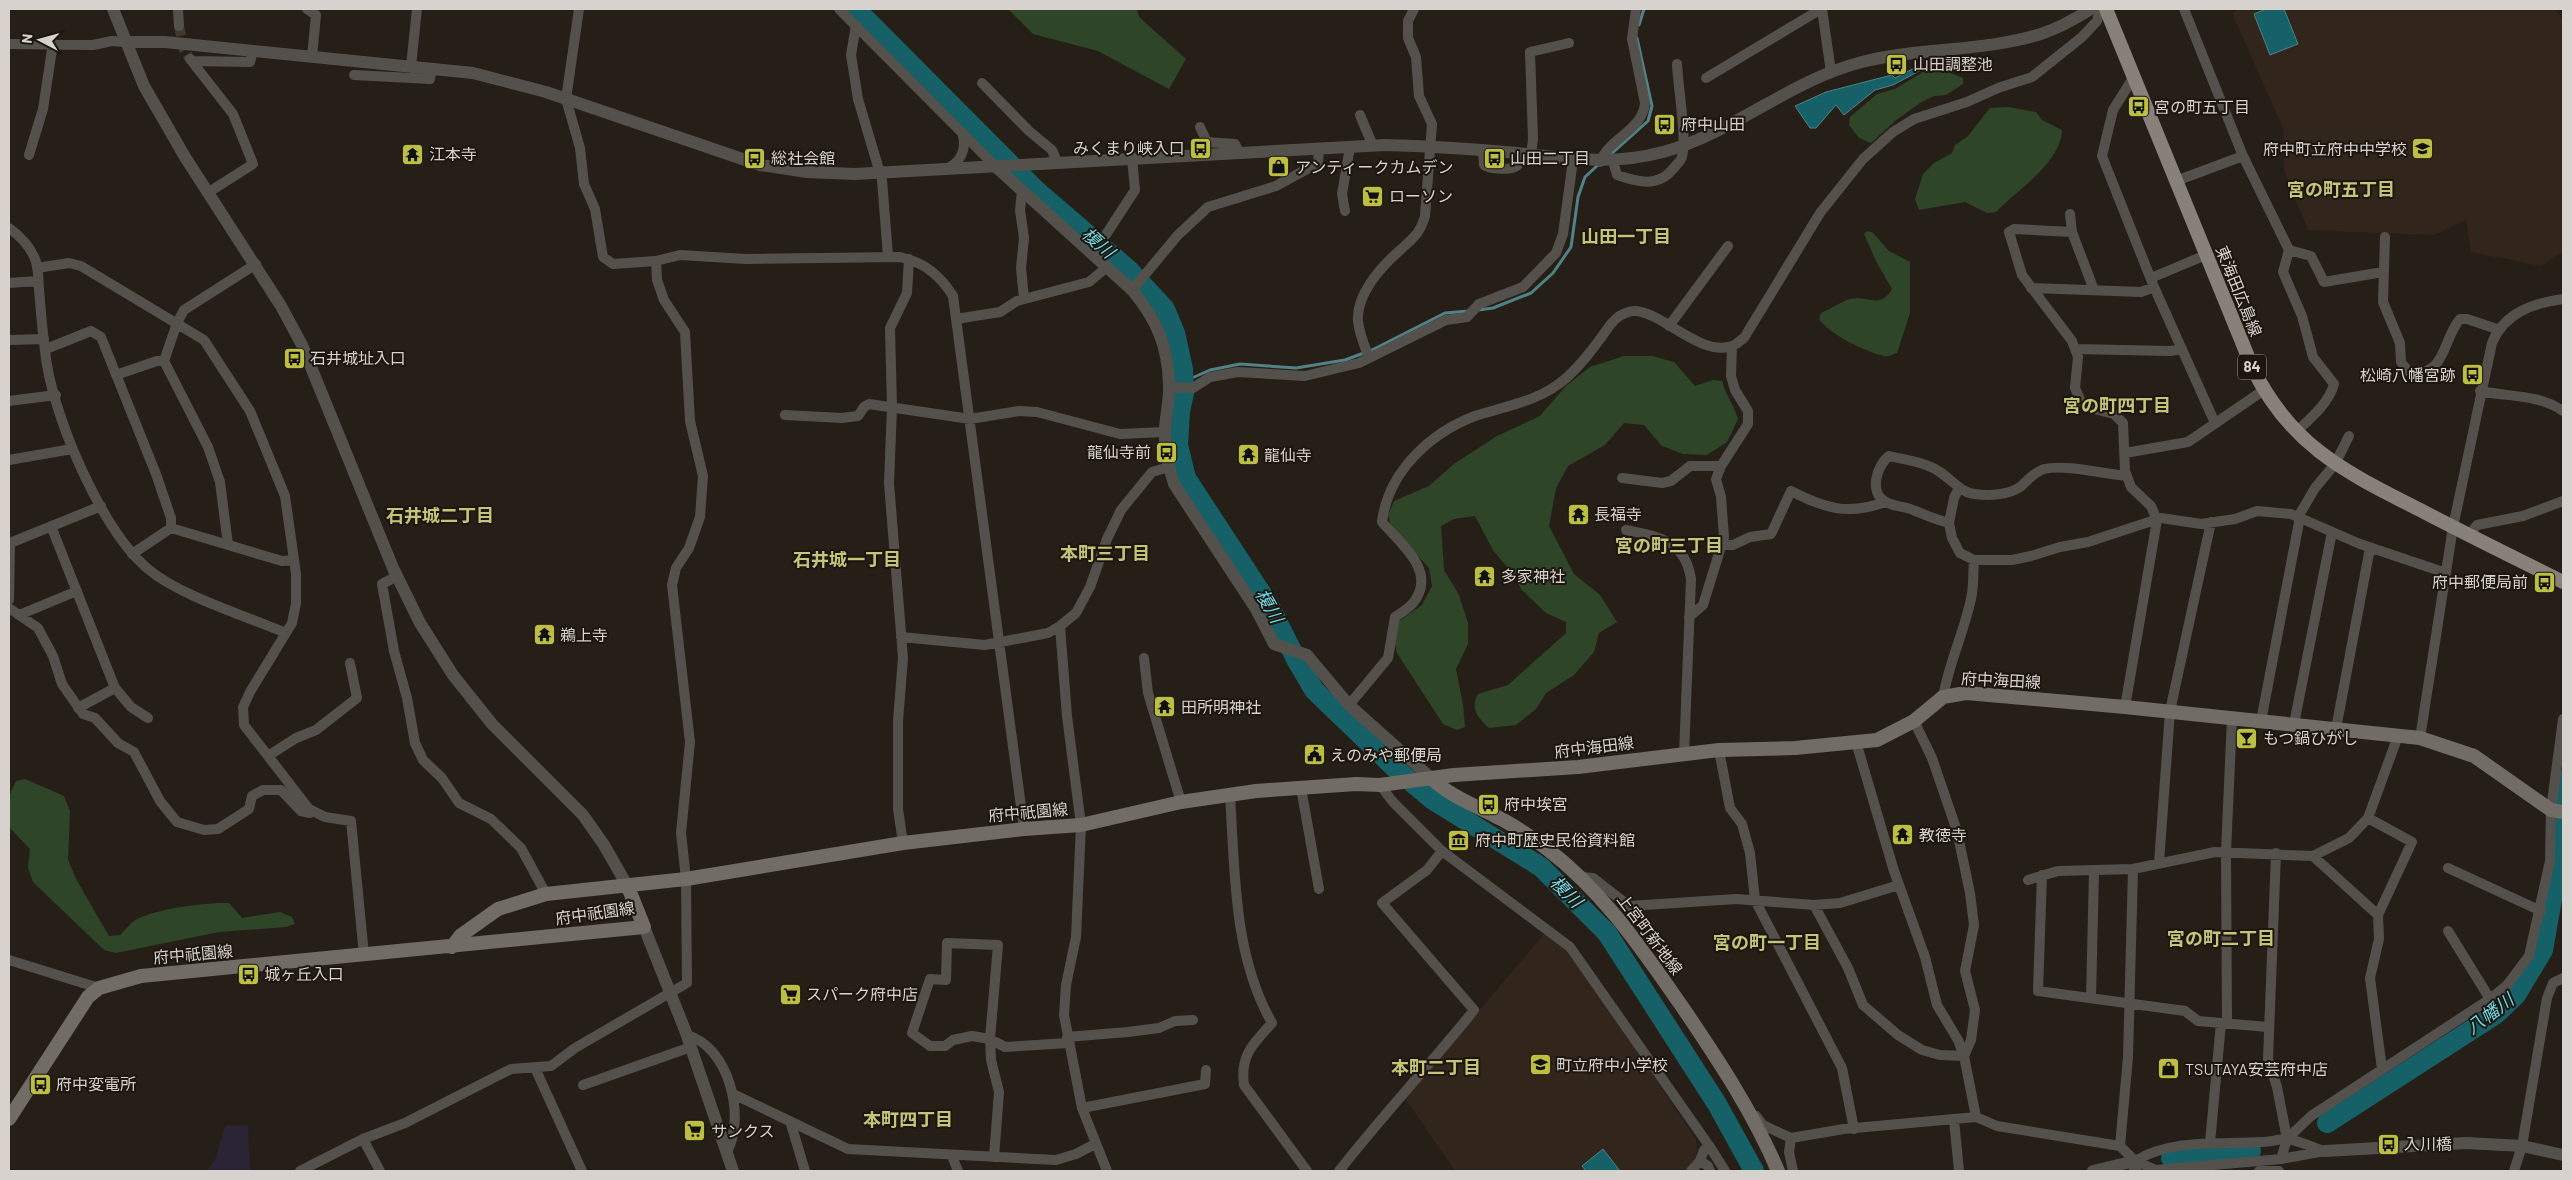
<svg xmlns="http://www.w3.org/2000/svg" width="2572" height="1180" font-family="Barlow,'Noto Sans JP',sans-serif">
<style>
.built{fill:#32261c}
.industrial{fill:#2a2434}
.green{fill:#2e4627}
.water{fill:#166068;stroke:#508287}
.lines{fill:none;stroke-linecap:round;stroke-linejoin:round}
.stream{stroke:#508287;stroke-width:3}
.river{stroke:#166068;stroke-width:20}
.minor-tunnel{stroke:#413a33;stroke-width:10;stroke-dasharray:10 5;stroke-linecap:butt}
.minor{stroke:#54514d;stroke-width:10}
.tertiary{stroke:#54514d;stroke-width:12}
.secondary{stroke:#716c66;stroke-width:14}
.primary{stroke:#878179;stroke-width:14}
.labels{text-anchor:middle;stroke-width:4;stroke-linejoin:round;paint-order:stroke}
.shield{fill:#1c160f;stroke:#9f9a95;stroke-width:1}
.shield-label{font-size:15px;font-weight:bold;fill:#d7d2ce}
.poi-label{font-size:16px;fill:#d7d2ce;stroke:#1c160f;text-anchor:start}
.street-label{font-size:16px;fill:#d7d2ce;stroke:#1c160f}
.neighbourhood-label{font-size:18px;font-weight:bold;fill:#c3c679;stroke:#1c160f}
.water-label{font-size:18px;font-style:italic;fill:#6fd9e6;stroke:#1c160f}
</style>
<rect width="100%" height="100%" fill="#261f18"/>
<path class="built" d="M2240 9H2554L2563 19V252L2541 266 2471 252 2466 220 2434 235 2308 230 2284 171 2283 128 2232 13Z
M1545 933 1572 954 1696 1139 1698 1157 1686 1171H1455L1405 1098Z"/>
<path class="industrial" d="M248 1125 250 1171H207L215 1160 225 1126Z"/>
<path class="green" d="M1008 9H1137L1139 17 1186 59 1169 89 1098 51 1033 34Z
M1933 66 1963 78V84L1946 95 1934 96 1920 103 1895 121 1871 143 1859 138 1849 125 1850 117 1877 94 1895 89Z
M2009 107 2036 112 2042 120 2062 130C2061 163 2017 190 1996 212L1987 213 1965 202 1919 210 1915 199 1923 174 1934 163 1952 153 1955 145 1967 137 1990 108Z
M1867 231 1873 233 1889 251 1910 262V313L1897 353C1893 354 1889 357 1885 356 1867 353 1829 334 1819 319L1821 313C1831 309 1840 302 1850 299 1867 295 1880 310 1892 289L1877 263 1864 234Z
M1624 356H1652L1674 362 1695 386 1713 380 1722 381C1726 396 1734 405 1738 419L1727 442 1707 455 1683 454 1662 446 1644 425 1624 423 1605 445 1568 466 1556 488 1549 526 1574 574 1600 595 1617 622 1599 633 1594 652 1574 675 1546 693 1536 709 1516 725 1489 728C1478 718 1470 709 1478 694L1508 685 1566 633V622L1546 613 1522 590 1512 573 1493 550 1475 516 1454 519 1441 526 1444 570 1459 595 1468 623V644L1456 669 1463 705 1465 727 1457 730 1443 724 1397 653 1394 638 1399 621 1422 605 1432 586 1429 568 1391 526 1388 515 1394 501 1429 486 1454 464 1497 436 1540 416 1566 386 1590 367Z
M25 779 64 796 70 811 68 860 77 881 109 936 120 935C124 931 129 925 134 921 151 909 208 902 229 903L242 918 280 912 292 917 295 924 286 927 219 932 116 953 104 950 33 882 28 868 30 849 9 827V796L16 781Z"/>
<path class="water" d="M2266 9H2284L2298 44 2270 55 2254 14Z
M1922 64 1923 69 1893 85 1875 90 1844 115 1836 105 1816 128H1810L1795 106 1826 92 1892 75 1895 78Z
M1603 1149 1620 1171H1586L1582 1166Z"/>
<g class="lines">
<path class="stream" d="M1639 25 1644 9
M1610 155 1648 121 1652 106 1637 38
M1478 310 1493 308 1531 293 1553 273 1571 247 1578 197 1585 177 1599 164
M1183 382 1210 370 1240 364 1296 368 1345 360 1372 350 1445 313 1469 311"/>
<path class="river" d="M856 9 1036 190 1129 270 1165 309 1175 333 1183 369 1184 393 1180 411 1178 445 1186 478 1269 605 1297 661 1314 690 1397 770 1433 800 1541 867 1607 933 1717 1104 1754 1171
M2327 1123 2496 1014 2516 995 2543 950 2559 860 2563 780
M2171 1158 2186 1155 2251 1151"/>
<path class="minor-tunnel" d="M179 26 184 50 190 59"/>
<path class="minor" d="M178 9 179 26
M307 9 316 15 312 57
M579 9 566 99 580 148 584 184 595 209 603 257 613 264 656 261 680 255 746 259 900 257C925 263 940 275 953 296L1024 829
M839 9 995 166
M1822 9 1831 72
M2184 9 2243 156 2289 250 2283 272 2302 316 2313 357 2334 384C2329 403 2310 419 2296 432
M856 25 851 55 858 99 882 180 888 256
M9 44 93 45 112 41 125 42
M190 59 233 114 253 164 209 192
M192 61 250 62 253 51
M411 66 417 9
M354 75 430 79 432 68
M1706 78 1821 9
M2133 78 2113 110 2102 156 2154 287 2215 423
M982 83 1029 131 1052 150 1057 162
M1360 115 1373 146
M1200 127 1207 142 1235 144 1239 152
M1483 150 1484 165C1490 169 1512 171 1518 165 1521 162 1522 157 1523 154
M29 155 43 109 53 43
M1531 155 1533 139 1530 52 1569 43
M1613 161 1617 175C1638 182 1657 188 1673 169 1676 165 1681 161 1682 157 1687 137 1678 87 1677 64
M1600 162C1609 138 1643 130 1645 103L1632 39 1636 9
M947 169C962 161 967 148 962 132
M2176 181 2243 156
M1022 191 1020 210 1024 238 1021 268 1024 299
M1345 211 1342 194 1350 147
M2070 214 2072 232 2094 290
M9 228C20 236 30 246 35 259 39 268 38 280 39 289 41 314 43 340 47 365 57 424 102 530 148 569 180 596 246 616 286 633
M2072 232 2014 229 2009 232 2022 275 2072 341 2078 357 2075 388 2081 402 2090 408 2114 414 2123 423 2125 471 2131 487 2151 506 2157 520 2125 707
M1105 236 1135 190 1132 158
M2385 237 2383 302 2400 343 2401 362 2409 372C2446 378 2442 340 2460 319H2467L2497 329
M2289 250 2311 256 2324 282 2383 272
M37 268 69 263 81 266 204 340 250 411 285 496 296 574V603L292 623 250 692 243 707 244 725 309 809 325 817 351 821 364 955
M2151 278 2206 255
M9 283 38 281
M2031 288 2141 292 2154 287
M1132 290 1178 235 1208 207 1276 186 1318 163 1319 148
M956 319 1000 312 1017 301 1089 282 1107 267
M1669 326 1728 246
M9 340 44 339
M46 349 91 331 101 337 156 474 171 518V528L132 554
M2075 349 2170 351 2182 349
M1369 358C1365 347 1359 333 1358 321 1356 295 1380 268 1398 252 1412 239 1420 234 1425 216L1432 124 1419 96 1416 57 1408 38V21L1414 9
M164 361 177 323 184 310 256 264
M116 375 157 361H164L208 447 220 482 228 545
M1169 387 1193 388 1210 377 1238 372 1305 376 1359 363 1446 320 1467 317 1479 304 1523 287 1556 253 1563 234 1573 160
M2480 391C2508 397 2539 394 2563 411
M9 401 56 395
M785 415 842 418 858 416 864 407 869 404 970 419 1019 411 1037 412 1120 434 1165 432
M2125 453 2188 442 2264 390
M9 460 72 449
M1622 478 1662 483 1671 481 1690 466H1721
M1959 488 1954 498 1949 523 1952 538 1960 553 1974 560H2012L2031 556 2060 547 2088 542 2161 518 2201 524 2235 519 2257 511 2291 514 2360 544 2446 573
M2298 517 2315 488 2335 464 2349 436
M1949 523C1933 519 1928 516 1913 510 1904 506 1894 507 1886 502 1868 493 1877 465 1889 456 1906 460 1925 462 1940 472 1952 480 1961 493 1975 494 1988 496 2009 495 2020 487 2027 481 2034 472 2044 469 2065 464 2104 474 2127 476
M51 526 115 688 131 707 148 718
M171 528 282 561 294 560
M1626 530C1659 537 1685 540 1691 579L1684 754
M2469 535 2477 525 2523 516 2563 501
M1722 545H1733L1750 537 1771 534 1791 491C1824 508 1848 516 1885 502
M397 576 382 584 394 651 407 698 415 743 423 760 442 778 459 803 491 819 521 848 546 894
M9 600 10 543 101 506
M9 608 38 628 53 656 62 684 83 714 95 718 118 743 134 752 160 801 177 822 204 830 218 829 249 809 252 796 263 790H281L301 811 310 813
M19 615 77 591
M1689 617 1703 605 1724 537 1721 497 1716 479 1721 466 1748 424V411L1735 390 1731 376 1732 346
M1060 626 1067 716 1081 825 1076 937 1066 985 1064 1015 1082 1108 1107 1171
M901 637 985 645 1048 633 1060 626 1076 613 1090 587 1107 539 1121 510 1152 472 1169 467
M1144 658 1148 693 1181 802
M1943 697C1949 663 1964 632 1971 599 1974 586 1973 572 1974 560
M1349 705 1388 658 1395 617C1401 613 1409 608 1413 603 1438 572 1401 544 1382 522 1388 472 1430 433 1475 416 1506 406 1540 401 1565 379 1579 367 1589 354 1600 339 1605 333 1610 323 1617 318 1620 315 1629 311 1634 311 1662 311 1699 357 1732 346 1736 345 1741 340 1744 338L1820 213 1863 159 1893 132 1914 119 1967 102 1998 88 2032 77 2082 37 2097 21 2100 9
M78 708 115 688
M1914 721 1932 758 1957 831 1970 893 1974 925 1965 971 1975 1010 1971 1040 1964 1056
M2261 721 2300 517
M2294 724 2332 532
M2336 729 2370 548
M2420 738 2453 527 2492 343C2504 313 2533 303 2563 299
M1856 742 1894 871 1925 957 1937 1005 1958 1040 1964 1056 1976 1117 1997 1126 2120 1146 2135 1161 2156 1170 2281 1159 2325 1151
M1719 750 1730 808 1742 824 1750 853 1755 900 1842 1068 1854 1129
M268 756 296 738 316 730 357 698 350 663
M1380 785 1393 802 1442 851 1570 947 1710 1147
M1301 788 1319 889
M1230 795C1235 871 1233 955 1272 1023 1253 1044 1240 1055 1244 1085L1307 1171
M2368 818 2412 842 2378 915
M903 843 898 809V721L903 658 889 483 892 407 890 328 907 293 909 259
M2276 853 2268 1059 2277 1087 2287 1139 2281 1159
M2313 856 2378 915 2379 939 2370 978 2382 1069
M2159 863 2170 711 2211 522
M2448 868 2541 911
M2042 875 2038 991 2185 1011 2198 1021 2268 1027
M1581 877 1593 878 1629 906 1736 899 1814 905 1840 903 1899 885
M2028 880 2058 871 2133 869 2215 852 2313 856 2349 838 2368 818 2398 736
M1814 905 1848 968 1863 1005 1898 1035 1922 1050 1940 1055 1964 1056
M2448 931 2490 999
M9 960 99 988
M2091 998 2094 870
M2227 1023 2226 852 2232 718
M687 1035C729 1047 746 1116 727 1152
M1067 1037 1128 1032 1159 1028 1175 1021 1193 1020
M535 1068 582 1171
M583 1085 691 1047
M733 1094 848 1149 1056 1160 1076 1154 1095 1144
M1082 1108 1205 1084 1206 1070
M1756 1116 1763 1125 1791 1138 1844 1129 1976 1117
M1954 1120 1959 1171
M791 1124 805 1171
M1791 1138 1789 1152 1793 1171
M363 1139 380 1171
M2287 1139 2311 1116 2490 999 2507 985 2529 956 2550 861 2551 810 2563 719
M2210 1143 2221 1023
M2120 1146 2128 1057 2133 869
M952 1156 958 1171
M994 1157 999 1092 991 1060 990 1039 998 945 947 943 946 980 930 979 912 1033 930 1046H945L953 1040 972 1036 990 1039 1005 1047 1068 1043
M1700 1161 1704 1150 1710 1147 1725 1171
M2135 1161C2173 1138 2220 1145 2263 1142 2271 1142 2279 1139 2286 1139 2298 1140 2312 1147 2323 1151
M300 1171 363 1139 405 1123 511 1069 551 1066 575 1048 687 983 686 879 681 833 690 742 672 585 676 568 689 548 700 517 703 476 690 421 685 332 664 300 657 280 656 261
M1339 1171C1382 1116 1430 1065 1474 1010L1382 903 1427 870 1442 851
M1691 1171 1700 1161 1708 1166 1710 1171
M2259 1171H2279
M2514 1171 2522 1146 2547 998 2553 983 2563 978"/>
<path class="tertiary" d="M113 9 144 86 185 157 281 306 302 345 393 568 420 623 453 675 492 724 583 815 604 845 628 887
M125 42H165L473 73 546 92 760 165 807 172 855 174 1385 145C1430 146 1473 149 1517 153 1570 158 1610 166 1663 152 1734 133 1790 80 1862 62 1920 47 1983 52 2041 34 2059 28 2075 19 2091 9
M995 166 1132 290C1157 320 1168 346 1169 385 1170 400 1165 416 1165 431 1164 449 1169 467 1174 484L1256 609 1274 644 1307 655 1349 705 1431 778
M644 927 685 1030 733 1171
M2325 1151 2466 1143 2522 1146 2563 1155
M2093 1171 2135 1161V1171"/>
<path class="secondary" d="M1431 778C1450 796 1472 804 1495 816 1513 824 1531 837 1546 848 1603 891 1641 948 1681 1005 1717 1058 1753 1112 1778 1171
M452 947 460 936 498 909 546 894 686 879 903 843 1024 829 1081 825 1181 802 1256 791 1356 784 1380 785 1454 775 1578 767 1719 750 1795 748 1877 740 1914 721 1943 697 1966 693 2125 707 2420 738 2474 756 2551 810 2563 812
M9 1119 88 997 99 988 141 976 644 927 628 887"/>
<path class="primary" d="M2106 9 2253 369C2293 449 2348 473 2424 512 2470 536 2517 559 2563 582"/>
</g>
<defs>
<symbol id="bus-square" viewBox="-11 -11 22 22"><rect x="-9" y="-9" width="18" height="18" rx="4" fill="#bdbf43" stroke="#1c160f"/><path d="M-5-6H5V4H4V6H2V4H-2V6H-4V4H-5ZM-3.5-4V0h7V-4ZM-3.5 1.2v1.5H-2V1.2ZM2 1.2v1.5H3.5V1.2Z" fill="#111"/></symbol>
<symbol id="school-square" viewBox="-11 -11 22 22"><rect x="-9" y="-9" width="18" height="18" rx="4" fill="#bdbf43" stroke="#1c160f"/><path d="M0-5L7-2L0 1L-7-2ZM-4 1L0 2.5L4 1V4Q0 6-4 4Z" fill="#111"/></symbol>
<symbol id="temple-square" viewBox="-11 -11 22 22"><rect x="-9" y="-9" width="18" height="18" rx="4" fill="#bdbf43" stroke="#1c160f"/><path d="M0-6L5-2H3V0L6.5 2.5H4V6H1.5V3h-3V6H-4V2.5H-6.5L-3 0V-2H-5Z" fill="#111"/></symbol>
<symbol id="shop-square" viewBox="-11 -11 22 22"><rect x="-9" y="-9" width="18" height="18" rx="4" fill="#bdbf43" stroke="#1c160f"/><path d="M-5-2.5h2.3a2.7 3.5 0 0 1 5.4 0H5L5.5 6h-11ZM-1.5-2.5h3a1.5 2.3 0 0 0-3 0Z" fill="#111"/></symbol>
<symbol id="supermarket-square" viewBox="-11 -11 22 22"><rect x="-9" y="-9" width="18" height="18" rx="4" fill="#bdbf43" stroke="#1c160f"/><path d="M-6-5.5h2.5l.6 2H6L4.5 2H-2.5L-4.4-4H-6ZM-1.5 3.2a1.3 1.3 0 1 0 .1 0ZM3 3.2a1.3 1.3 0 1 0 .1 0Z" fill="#111"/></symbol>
<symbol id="bar-square" viewBox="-11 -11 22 22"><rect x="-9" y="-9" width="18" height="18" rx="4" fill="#bdbf43" stroke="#1c160f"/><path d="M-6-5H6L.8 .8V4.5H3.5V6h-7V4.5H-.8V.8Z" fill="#111"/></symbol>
<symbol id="civic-square" viewBox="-11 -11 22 22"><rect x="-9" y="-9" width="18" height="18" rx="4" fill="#bdbf43" stroke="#1c160f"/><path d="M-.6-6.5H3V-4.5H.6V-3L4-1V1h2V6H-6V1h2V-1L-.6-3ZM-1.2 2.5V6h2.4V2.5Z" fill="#111"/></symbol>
<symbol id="museum-square" viewBox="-11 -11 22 22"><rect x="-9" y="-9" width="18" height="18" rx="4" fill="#bdbf43" stroke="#1c160f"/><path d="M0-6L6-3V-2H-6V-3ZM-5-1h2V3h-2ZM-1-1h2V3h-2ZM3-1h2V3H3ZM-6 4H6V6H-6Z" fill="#111"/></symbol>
</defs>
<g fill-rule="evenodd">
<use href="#bus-square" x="1884" y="52" width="25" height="25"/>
<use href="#bus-square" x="2126" y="94" width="25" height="25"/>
<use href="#bus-square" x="1652" y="112" width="25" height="25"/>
<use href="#bus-square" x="1188" y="136" width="25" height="25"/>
<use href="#school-square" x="2410" y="136" width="25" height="25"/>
<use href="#temple-square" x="400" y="142" width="25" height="25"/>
<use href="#bus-square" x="742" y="146" width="25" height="25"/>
<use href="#bus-square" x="1482" y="146" width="25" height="25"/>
<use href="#shop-square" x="1266" y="154" width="25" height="25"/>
<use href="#supermarket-square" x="1360" y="184" width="25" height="25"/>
<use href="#bus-square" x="282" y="346" width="25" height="25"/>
<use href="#bus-square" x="2460" y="362" width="25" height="25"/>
<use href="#bus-square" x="1154" y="440" width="25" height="25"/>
<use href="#temple-square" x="1236" y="442" width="25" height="25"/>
<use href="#temple-square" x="1566" y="502" width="25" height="25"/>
<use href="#temple-square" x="1472" y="564" width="25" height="25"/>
<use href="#bus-square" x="2532" y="570" width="25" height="25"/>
<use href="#temple-square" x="532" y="622" width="25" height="25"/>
<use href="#temple-square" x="1152" y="694" width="25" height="25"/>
<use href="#bar-square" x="2234" y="726" width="25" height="25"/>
<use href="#civic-square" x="1302" y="742" width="25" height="25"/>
<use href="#bus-square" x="1476" y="792" width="25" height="25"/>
<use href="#temple-square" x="1890" y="822" width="25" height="25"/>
<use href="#museum-square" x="1446" y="828" width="25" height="25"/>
<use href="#bus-square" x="236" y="962" width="25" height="25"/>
<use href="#supermarket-square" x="778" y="982" width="25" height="25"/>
<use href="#school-square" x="1528" y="1052" width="25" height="25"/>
<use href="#shop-square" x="2156" y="1056" width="25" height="25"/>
<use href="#bus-square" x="28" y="1072" width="25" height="25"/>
<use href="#supermarket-square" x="682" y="1118" width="25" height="25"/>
<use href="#bus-square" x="2376" y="1132" width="25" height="25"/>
</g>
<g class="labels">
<rect class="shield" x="2238" y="354.5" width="28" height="25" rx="4"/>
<g class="shield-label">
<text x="2252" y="372">84</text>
</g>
<g class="poi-label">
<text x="1913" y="70">山田調整池</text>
<text x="2154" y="113">宮の町五丁目</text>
<text x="1681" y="130">府中山田</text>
<text x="1185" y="154" text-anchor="end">みくまり峡入口</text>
<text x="2407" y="155" text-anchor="end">府中町立府中中学校</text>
<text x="429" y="160">江本寺</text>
<text x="771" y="164">総社会館</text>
<text x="1510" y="164">山田二丁目</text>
<text x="1295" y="173">アンティークカムデン</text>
<text x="1389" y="202">ローソン</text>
<text x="310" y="364">石井城址入口</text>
<text x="2456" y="381" text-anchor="end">松崎八幡宮跡</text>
<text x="1151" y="458" text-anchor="end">龍仙寺前</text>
<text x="1264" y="461">龍仙寺</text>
<text x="1594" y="520">長福寺</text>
<text x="1501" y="582">多家神社</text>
<text x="2528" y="588" text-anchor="end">府中郵便局前</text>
<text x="560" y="641">鵜上寺</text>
<text x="1181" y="713">田所明神社</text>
<text x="2263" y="744">もつ鍋ひがし</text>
<text x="1330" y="761">えのみや郵便局</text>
<text x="1504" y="810">府中埃宮</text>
<text x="1919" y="841">教徳寺</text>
<text x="1475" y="846">府中町歴史民俗資料館</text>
<text x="264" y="980">城ヶ丘入口</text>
<text x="806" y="1000">スパーク府中店</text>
<text x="1556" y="1071">町立府中小学校</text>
<text x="2185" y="1075">TSUTAYA安芸府中店</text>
<text x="56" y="1090">府中変電所</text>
<text x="711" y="1137">サンクス</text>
<text x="2404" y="1150">入川橋</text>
</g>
<g class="street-label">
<text transform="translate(2239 291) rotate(68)" y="6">東海田広島線</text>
<text transform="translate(2001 680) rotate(3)" y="6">府中海田線</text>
<text transform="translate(1594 747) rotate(-7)" y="6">府中海田線</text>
<text transform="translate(1028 812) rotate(-5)" y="6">府中祇園線</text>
<text transform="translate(595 913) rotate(-8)" y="6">府中祇園線</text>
<text transform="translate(1650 934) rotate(53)" y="6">上宮町新地線</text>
<text transform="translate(193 954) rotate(-5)" y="6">府中祇園線</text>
</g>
<g class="neighbourhood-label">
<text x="2341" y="196">宮の町五丁目</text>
<text x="1626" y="243">山田一丁目</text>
<text x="2117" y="412">宮の町四丁目</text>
<text x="440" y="522">石井城二丁目</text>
<text x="1669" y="552">宮の町三丁目</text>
<text x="1105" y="560">本町三丁目</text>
<text x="847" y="566">石井城一丁目</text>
<text x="2221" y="945">宮の町二丁目</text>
<text x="1767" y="949">宮の町一丁目</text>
<text x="1436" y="1074">本町二丁目</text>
<text x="908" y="1126">本町四丁目</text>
</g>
<g class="water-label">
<text transform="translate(1098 243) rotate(41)" y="6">榎川</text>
<text transform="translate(1269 606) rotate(60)" y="6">榎川</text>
<text transform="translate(1566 892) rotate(45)" y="6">榎川</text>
<text transform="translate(2490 1014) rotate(-37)" y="6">八幡川</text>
</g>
</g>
<rect width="2572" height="1180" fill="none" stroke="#d7d2ce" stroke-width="20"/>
<g transform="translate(40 40) rotate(276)" stroke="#1c160f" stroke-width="4" paint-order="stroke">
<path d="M0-4L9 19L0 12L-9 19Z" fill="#d7d2ce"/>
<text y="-8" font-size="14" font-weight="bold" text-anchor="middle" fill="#d7d2ce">N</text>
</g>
</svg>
